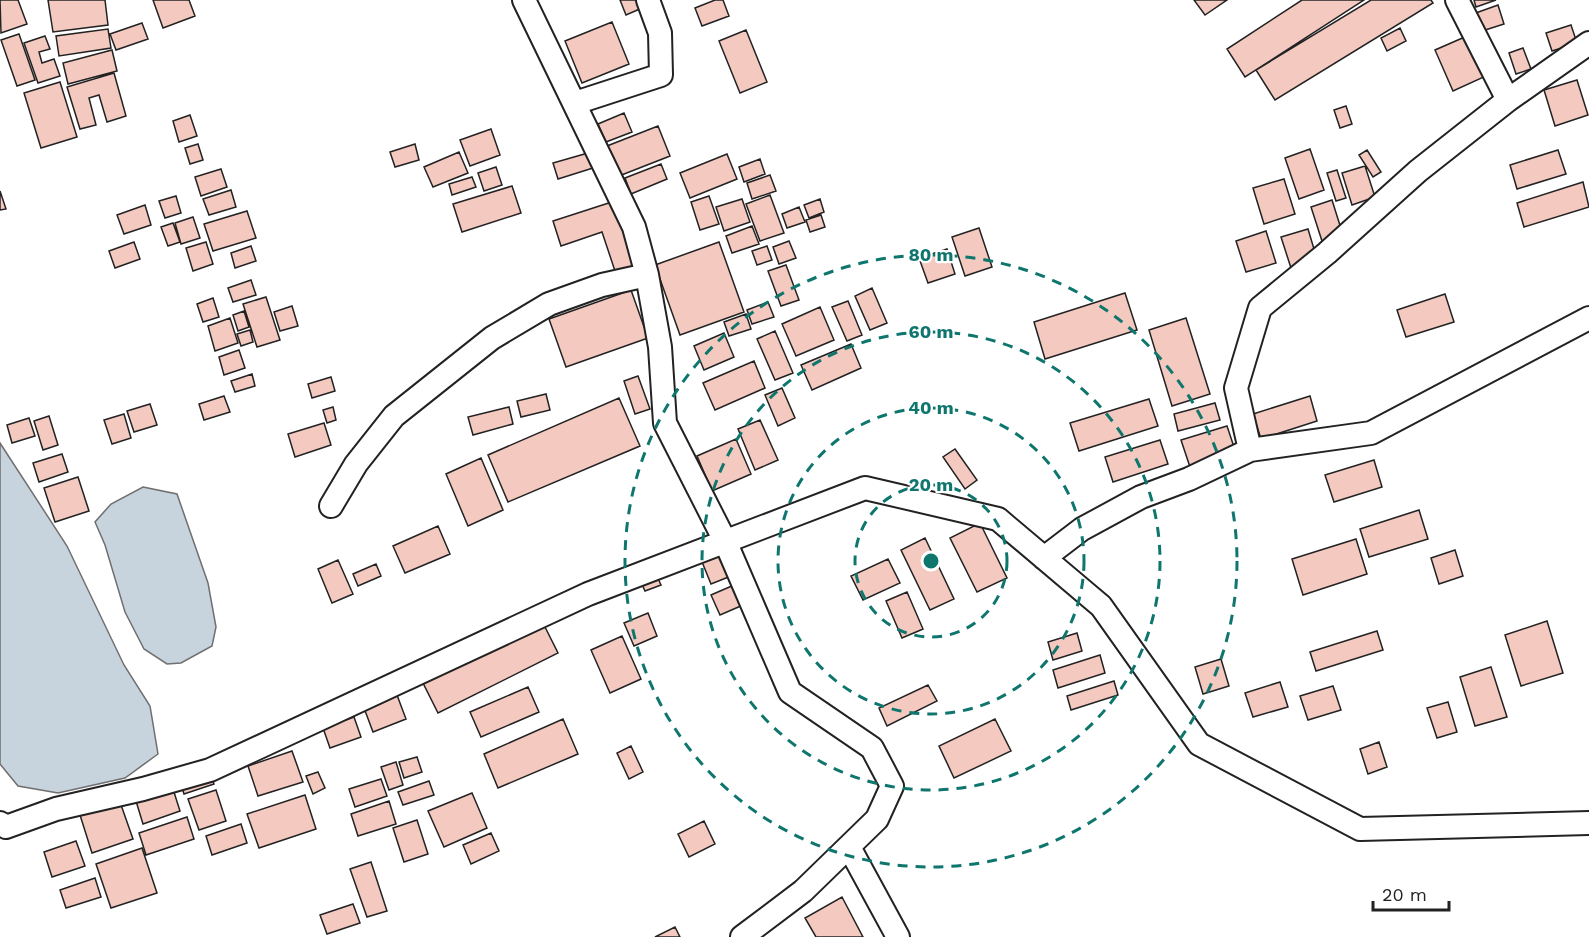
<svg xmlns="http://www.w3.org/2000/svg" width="1589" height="937" font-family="'Work Sans',sans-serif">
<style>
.water{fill:#c7d3dd;stroke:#6f6f6f;stroke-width:1.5}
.building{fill:#f3c9c0;stroke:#222;stroke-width:1.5}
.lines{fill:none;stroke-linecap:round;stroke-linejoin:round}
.minor-casing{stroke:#222;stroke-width:26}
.minor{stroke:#fff;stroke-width:22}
.ring{fill:none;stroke:#0f766e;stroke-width:3;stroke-dasharray:10 8}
.centre{fill:#0f766e;stroke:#fff;stroke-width:3}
.ring-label{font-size:18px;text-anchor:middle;font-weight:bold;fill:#0f766e;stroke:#fff;stroke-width:4.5;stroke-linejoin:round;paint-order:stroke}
</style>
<rect width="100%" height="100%" fill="#fff"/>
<path class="water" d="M0 443 67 546 124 665 150 706 158 754 125 778 58 793 18 786 0 764Z
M143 487 177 494 208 583 216 627 212 646 181 663 167 664 144 649 125 612 105 545 95 522 111 504Z"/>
<path class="building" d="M0 0H18L27 24 1 33Z
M48 0H105L108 25 53 32Z
M153 0H189L195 16 163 28Z
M620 0H639L642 8 626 15Z
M715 0H723L729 16 702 26 695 8Z
M1194 0H1227L1205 15Z
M1302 0H1364L1245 77 1227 49Z
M1371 0H1431L1433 3 1275 100 1256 70Z
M1474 0H1496L1476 7Z
M1498 5 1504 24 1479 32 1473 14Z
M612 22 629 64 582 83 565 41Z
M142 23 148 39 116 50 110 34Z
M1571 25 1577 43 1552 51 1546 33Z
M1400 28 1406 41 1387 51 1381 38Z
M108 29 111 48 59 56 56 36Z
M746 30 767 82 740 93 719 41Z
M19 34 35 80 17 86 1 40Z
M45 36 50 49 39 52 42 63 54 59 60 76 38 83 24 43Z
M1467 36 1486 76 1453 91 1435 50Z
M1523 48 1531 69 1516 74 1509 53Z
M112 50 117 71 68 84 63 63Z
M114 73 126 116 107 122 99 95 89 98 96 125 80 129 67 87Z
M1577 80 1588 115 1555 126 1544 90Z
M60 82 77 137 41 148 24 93Z
M1346 106 1352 124 1340 128 1334 110Z
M624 113 632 132 606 142 598 124Z
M190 115 197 136 179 142 173 121Z
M658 126 670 156 619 176 607 146Z
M491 129 500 155 470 166 460 140Z
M198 144 203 160 190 164 185 148Z
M415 144 419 160 395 167 390 152Z
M1310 149 1324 190 1299 199 1285 158Z
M1367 150 1381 172 1373 177 1359 155Z
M1558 150 1566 174 1517 189 1510 165Z
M459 152 468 173 433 187 424 167Z
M588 153 593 168 558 179 553 163Z
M727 154 737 179 690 198 680 173Z
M760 159 765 174 744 182 739 167Z
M661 164 667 179 631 194 625 178Z
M1365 166 1375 197 1352 205 1342 173Z
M496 167 502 185 484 191 478 173Z
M221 169 227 187 201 196 195 177Z
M1337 170 1346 198 1336 201 1327 173Z
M770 175 776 191 752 199 747 183Z
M472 177 476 187 452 195 449 184Z
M1284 179 1295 214 1264 224 1253 188Z
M1583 182 1589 207 1524 227 1517 203Z
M512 186 521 213 462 232 453 204Z
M231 190 236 207 209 215 203 199Z
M0 191 6 209 0 210Z
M770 195 784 233 760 241 746 204Z
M176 196 181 213 165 218 159 201Z
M709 196 719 224 700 230 691 202Z
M742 199 750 222 724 231 716 207Z
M820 199 824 212 809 218 804 205Z
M618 200 640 269 617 277 602 232 561 246 553 221Z
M1332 200 1343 235 1322 241 1311 207Z
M145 205 151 225 124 234 117 215Z
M799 207 805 222 787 228 782 214Z
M247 211 256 238 213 251 204 224Z
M821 215 825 227 810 232 806 220Z
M193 217 200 238 181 244 175 223Z
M173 223 180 242 168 246 161 227Z
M752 226 759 244 732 253 726 236Z
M979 228 992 267 965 276 952 237Z
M1308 229 1317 259 1291 268 1281 237Z
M1266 231 1276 263 1246 272 1236 241Z
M789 241 796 258 779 264 773 247Z
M134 242 140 259 115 268 109 251Z
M206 242 213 264 193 271 186 248Z
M719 242 744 312 680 335 655 265Z
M251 246 256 261 235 268 231 253Z
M767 246 772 260 757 265 752 251Z
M947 249 955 274 928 283 919 258Z
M786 265 799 300 781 306 768 271Z
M251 280 256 295 233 302 228 288Z
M872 288 887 323 870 330 855 296Z
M631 290 648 338 566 367 549 319Z
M1125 293 1137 330 1045 359 1034 322Z
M1445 294 1454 322 1406 337 1397 310Z
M266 297 280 340 257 347 243 304Z
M213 298 219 317 203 322 197 304Z
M848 301 862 335 847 341 832 307Z
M768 302 774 317 752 324 747 310Z
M292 306 298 326 280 331 274 312Z
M820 307 834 340 796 356 782 324Z
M244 311 249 327 238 331 233 315Z
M746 314 751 329 729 336 724 322Z
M230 318 238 343 215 351 208 326Z
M1186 318 1210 394 1172 406 1149 330Z
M250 330 253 342 241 346 237 334Z
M775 331 793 373 775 380 757 339Z
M724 333 734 357 704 370 694 346Z
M851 344 861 368 812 390 801 365Z
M239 350 245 368 224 375 219 357Z
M754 361 765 388 715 410 703 383Z
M252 374 255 386 235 392 231 381Z
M638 376 650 409 635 414 624 381Z
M331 377 335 391 312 398 308 384Z
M782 388 795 418 778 426 765 395Z
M546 394 550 410 521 417 517 401Z
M224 396 230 412 204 420 199 404Z
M1310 396 1317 421 1261 439 1253 414Z
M619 398 640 446 508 502 488 455Z
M1149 399 1158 426 1079 451 1070 423Z
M1215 403 1220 420 1178 431 1174 414Z
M150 404 157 425 134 432 127 411Z
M333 407 336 420 327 423 323 410Z
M509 407 513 424 473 435 468 417Z
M124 414 131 438 112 444 104 420Z
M49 416 58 445 43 450 34 421Z
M29 418 35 436 12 443 7 425Z
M760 420 778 460 755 470 738 429Z
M324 423 331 445 295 457 288 434Z
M1227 426 1236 453 1190 467 1181 440Z
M736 439 751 474 712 491 697 456Z
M1160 440 1168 464 1113 482 1105 457Z
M955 449 977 480 965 489 943 457Z
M62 454 68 472 39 482 33 463Z
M481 458 503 510 468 526 446 474Z
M1374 460 1382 487 1334 502 1325 475Z
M78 477 89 511 55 522 44 488Z
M1419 510 1428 539 1369 557 1360 529Z
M980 523 1007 578 977 592 950 538Z
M438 526 450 554 405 573 393 546Z
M925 538 954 599 930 610 901 550Z
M1356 539 1367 574 1303 595 1292 559Z
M720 548 731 576 711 584 700 557Z
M1455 550 1463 576 1439 584 1431 558Z
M888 559 900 583 863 600 851 576Z
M338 560 353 594 332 603 318 569Z
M376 564 381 576 358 586 353 574Z
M656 574 661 585 645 591 640 580Z
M734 585 743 605 720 615 711 595Z
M907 592 923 629 902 638 886 601Z
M648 613 657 636 634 646 624 623Z
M1547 621 1563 673 1521 686 1505 635Z
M543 623 558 653 438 713 423 683Z
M1377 631 1383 650 1316 671 1310 652Z
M1077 633 1082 651 1053 660 1048 642Z
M622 636 641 679 610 693 591 650Z
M1100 655 1105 673 1058 688 1053 670Z
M1221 659 1229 686 1203 694 1195 667Z
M1491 667 1507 717 1475 726 1460 677Z
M1114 681 1118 695 1071 710 1067 696Z
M1280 682 1288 707 1253 717 1245 693Z
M928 685 937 701 887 726 879 708Z
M1333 686 1341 710 1308 720 1300 696Z
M528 687 539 712 481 737 470 712Z
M397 695 406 719 373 732 364 708Z
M1448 702 1457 732 1437 738 1427 708Z
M354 717 361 737 330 748 323 728Z
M563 719 578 754 498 788 484 754Z
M995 719 1011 751 954 778 939 746Z
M1379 742 1387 767 1368 774 1360 749Z
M631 746 643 772 629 779 617 753Z
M292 751 303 782 258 796 248 766Z
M417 757 422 772 404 778 399 762Z
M396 762 403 785 389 790 381 767Z
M318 772 325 788 313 794 306 776Z
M210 774 214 784 184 794 181 784Z
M381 779 387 796 355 807 349 789Z
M429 781 434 795 403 805 398 792Z
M173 789 180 811 143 824 136 801Z
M216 790 226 821 199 830 188 799Z
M472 793 487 828 444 847 428 811Z
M305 795 316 829 259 848 247 814Z
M389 801 396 824 358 836 351 814Z
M120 802 133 839 92 853 80 815Z
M187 817 194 839 146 855 139 833Z
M417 820 428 854 404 862 393 828Z
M704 821 715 844 689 857 678 834Z
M241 824 247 843 212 855 206 836Z
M491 833 499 851 471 864 463 845Z
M76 841 85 866 52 877 44 852Z
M142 848 157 893 111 908 96 864Z
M371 862 387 911 367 917 350 869Z
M95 878 101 897 66 908 60 890Z
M842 897 863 937H816L805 918Z
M353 904 360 923 327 934 320 915Z
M675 927 680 937H655Z"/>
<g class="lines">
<defs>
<path id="minor" d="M524 0 634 227 647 275 660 347 665 423 725 541 790 692 872 748 892 786 877 819 803 891 742 937
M1457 0 1508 100
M575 103 661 75 660 33 648 0
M1250 450 1371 433 1589 318
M331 506 356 464 394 416 492 338 549 304 602 285 647 275
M1044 558 1082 529 1141 497 1189 479 1250 450 1236 388 1260 308 1327 253 1418 171 1508 100 1589 43
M0 823 6 827 56 809 143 789 210 770 588 594 865 488 998 519 1101 606 1199 744 1360 829 1589 823
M849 847 898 937"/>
</defs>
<use href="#minor" class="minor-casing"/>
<use href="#minor" class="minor"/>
</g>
<g class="ring">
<circle cx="931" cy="561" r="76"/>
<circle cx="931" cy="561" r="153"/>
<circle cx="931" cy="561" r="229"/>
<circle cx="931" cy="561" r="306"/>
</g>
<circle cx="931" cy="561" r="9" class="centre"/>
<g class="ring-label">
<text x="931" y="261">80 m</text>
<text x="931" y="338">60 m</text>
<text x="931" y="414">40 m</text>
<text x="931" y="491">20 m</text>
</g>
<path d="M1373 901v9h76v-9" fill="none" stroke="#222222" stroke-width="3"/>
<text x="1382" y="901" font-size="18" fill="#222222" stroke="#ffffff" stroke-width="4.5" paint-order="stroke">20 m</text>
</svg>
